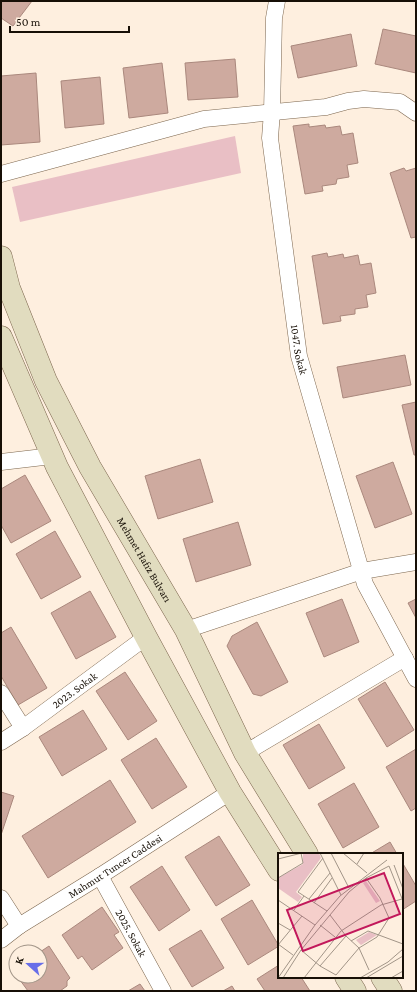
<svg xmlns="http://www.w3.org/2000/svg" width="417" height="992" font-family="'Crimson Pro',serif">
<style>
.green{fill:#e9bfc5}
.building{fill:#ceaa9f;stroke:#aa887d}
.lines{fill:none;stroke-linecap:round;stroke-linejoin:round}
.minor-casing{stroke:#7c664e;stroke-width:17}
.secondary-casing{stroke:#7c664e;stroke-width:23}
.minor{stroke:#fff;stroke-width:16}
.secondary{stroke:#e1dcbf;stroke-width:22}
.labels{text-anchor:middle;stroke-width:3;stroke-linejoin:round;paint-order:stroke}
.street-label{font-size:11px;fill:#170f06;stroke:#feefdf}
.inset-road{fill:none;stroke:#a29588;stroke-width:1}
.view{fill:#c2185b;fill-opacity:0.15;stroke:#c2185b;stroke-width:2}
.inset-edge{fill:none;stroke:#170f06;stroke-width:2}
</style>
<rect width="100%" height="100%" fill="#feefdf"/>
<path class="green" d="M235 136 241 173 20 222 12 187Z"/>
<path class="building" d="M1 1H32L13 26 1 18Z
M383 29 416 36V73L375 64Z
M351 34 357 66 298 78 291 46Z
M235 59 238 97 188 100 185 63Z
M162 63 168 113 129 118 123 68Z
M36 73 40 142 1 145V76Z
M100 77 104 124 65 128 61 81Z
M309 124V127L325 125 326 128 340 126 342 135 353 133 358 163 347 165 349 177 337 179 336 184 322 186 323 191 305 194 293 126Z
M404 168 406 171 416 168V237L411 238 390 173Z
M327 253 328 257 343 254 344 258 358 255 360 265 371 263 376 293 366 295 368 307 355 309V314L340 316 341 321 323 324 312 256Z
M405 355 411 385 343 398 337 367Z
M416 402V455H414L402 405Z
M200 459 213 502 158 519 145 476Z
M393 462 412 514 375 528 356 476Z
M25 475 51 521 11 543 1 525V489Z
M238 522 251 565 196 582 183 539Z
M55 531 81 577 41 599 16 554Z
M90 591 116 637 76 659 51 613Z
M342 599 359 642 324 657 306 613Z
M416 599V618L408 603Z
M257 622 288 682 261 696 253 694 227 646 232 636Z
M11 627 47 688 18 705 1 676V633Z
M125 672 157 721 128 740 96 691Z
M385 682 414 730 387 747 358 699Z
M83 710 107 749 62 776 39 737Z
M319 724 345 768 309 789 283 745Z
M156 738 187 787 152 809 121 760Z
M416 749V808L411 811 386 767Z
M110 780 136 822 48 878 22 836Z
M354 783 379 827 343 848 318 804Z
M1 792 14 796 1 835Z
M219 836 250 885 216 906 185 857Z
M390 842 397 854H370Z
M402 862 416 886V901L402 910Z
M162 866 190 910 159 931 130 887Z
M252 900 279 946 248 965 221 919Z
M102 907 119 932 114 935 123 948 92 970 82 956 78 959 62 935Z
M201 930 224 968 192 987 169 949Z
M49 946 70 978 67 981V986L60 991H28L17 976H40V952Z
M279 965V977H301L310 991H265L257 979Z
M140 984 145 991H128Z
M232 986 235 991H223Z"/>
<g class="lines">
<defs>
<g id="minor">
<path id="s1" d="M277 1 274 18 272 112 270 138 299 356 365 584 416 679"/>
<path d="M1 174 204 119 326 107 348 101 364 99 400 102 416 113"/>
<path d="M1 462 52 456"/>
<path d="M186 630 362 571 416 562"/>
<path d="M1 693 23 728"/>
<path id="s2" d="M1 742 23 728 146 637"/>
<path d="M245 753 405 658"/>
<path id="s3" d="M100 876 163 991"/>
<path d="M1 898 19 926"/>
<path id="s4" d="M1 940 19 926 100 876 230 792"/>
</g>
<g id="secondary">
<path id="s5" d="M1 257 9 288 46 381 90 467 186 630 245 753 307 854"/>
<path d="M1 337 57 467 146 637 230 792 279 870"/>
<path d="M346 977 355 991"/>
<path d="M382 977 391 991"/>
</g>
</defs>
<use href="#minor" class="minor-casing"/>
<use href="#secondary" class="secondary-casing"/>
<use href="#minor" class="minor"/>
<use href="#secondary" class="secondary"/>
</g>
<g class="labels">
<g class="street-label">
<text dy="4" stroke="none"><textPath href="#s1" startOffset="351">1047. Sokak</textPath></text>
<text dy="4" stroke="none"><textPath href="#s5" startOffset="336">Mehmet Hafız Bulvarı</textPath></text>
<text dy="4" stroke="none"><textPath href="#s2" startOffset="90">2023. Sokak</textPath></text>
<text dy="4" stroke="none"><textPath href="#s4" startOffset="136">Mahmut Tuncer Caddesi</textPath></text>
<text dy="4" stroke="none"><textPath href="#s3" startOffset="65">2025. Sokak</textPath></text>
</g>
</g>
<g transform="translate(278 853)">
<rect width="125" height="125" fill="#feefdf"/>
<path d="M41 0 43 5 18 39 24 44 20 49 0 35V25L25 11V1ZM88 28 102 48 98 50 85 30ZM91 79 99 82 83 92 78 87Z" fill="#e9bfc5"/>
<path class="inset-road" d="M42 0 63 42M53 0 71 35M65 0 89 20M45 5 20 39 49 58M0 6 24 0M79 11 86 0M116 12 125 36M111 13 125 48M0 25 25 10 23 0M31 46 52 20M0 47 37 72M36 50 54 25M16 57 26 43M52 62 68 83 81 95 91 117M0 70 12 77M42 72 57 84M73 88 90 78 125 91M0 91 15 102M0 92 24 63M23 97 42 113 68 83M42 113 58 122 81 95 99 84 111 65 102 45 88 25M0 125 37 72 62 43 109 7M5 125 23 97 71 39 88 25 111 13M26 125 63 78 103 52 124 46M82 125 110 109 125 96M88 125 125 103M113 125 125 118"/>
<path class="view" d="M106 20 122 61 25 98 9 57Z"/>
<rect width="125" height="125" class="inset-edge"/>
</g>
<rect width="417" height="992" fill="none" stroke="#170f06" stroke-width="4"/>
<g transform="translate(28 964) rotate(291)"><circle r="19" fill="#feefdf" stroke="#a29588"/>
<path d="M0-3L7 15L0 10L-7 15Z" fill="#686ee8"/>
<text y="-6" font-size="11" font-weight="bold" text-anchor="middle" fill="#170f06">K</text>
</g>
<path d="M10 26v6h119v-6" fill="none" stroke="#170f06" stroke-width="2"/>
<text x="16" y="26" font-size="12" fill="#170f06" stroke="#feefdf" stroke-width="3" paint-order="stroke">50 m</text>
</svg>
